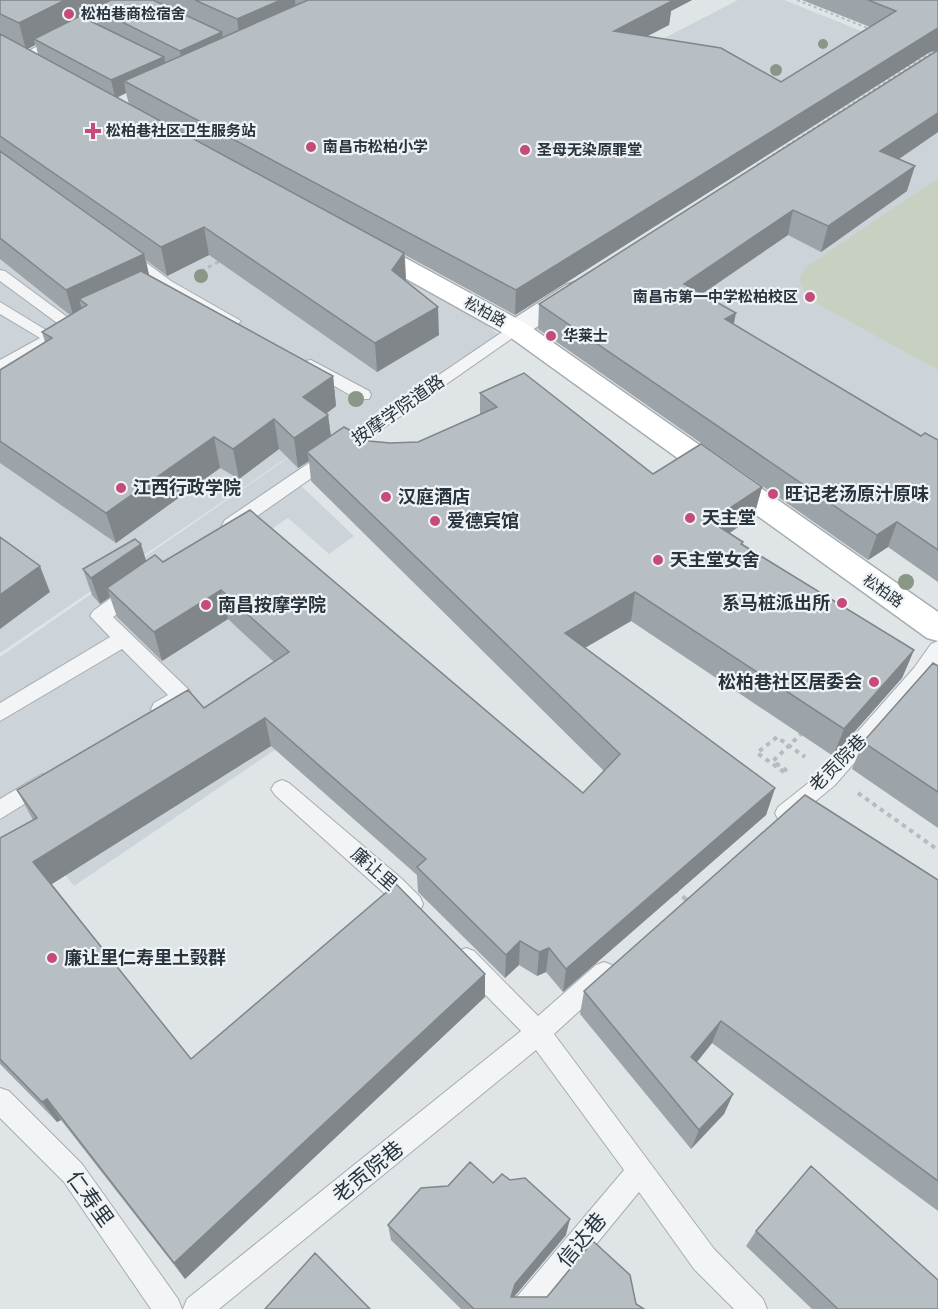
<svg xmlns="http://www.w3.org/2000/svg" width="938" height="1309" font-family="Helvetica,'Noto Sans SC',sans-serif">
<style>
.built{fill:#cdd4d9}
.green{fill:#c8d1c1}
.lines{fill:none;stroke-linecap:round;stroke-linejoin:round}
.lane-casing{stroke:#a5acb1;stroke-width:2}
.street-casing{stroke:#a5acb1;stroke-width:3}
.secondary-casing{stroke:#a5acb1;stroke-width:3}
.path-far3{stroke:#b6bbbf;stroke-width:2;stroke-dasharray:3 3;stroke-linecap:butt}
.path-far2{stroke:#b6bbbf;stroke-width:3;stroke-dasharray:4 4;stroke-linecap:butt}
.path-far1{stroke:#b6bbbf;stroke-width:4;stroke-dasharray:4.5 4.5;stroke-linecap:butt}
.path{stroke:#b6bbbf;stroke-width:4.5;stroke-dasharray:6 6;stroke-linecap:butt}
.lane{fill:#f2f4f6;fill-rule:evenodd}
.street{fill:#f2f4f6;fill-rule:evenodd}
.secondary{fill:#fff;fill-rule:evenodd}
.tree{fill:#8a9786}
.wall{fill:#9da4a9;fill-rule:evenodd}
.shaded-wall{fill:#808689}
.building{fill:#b7bfc4;stroke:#808689;stroke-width:1.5}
.poi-dot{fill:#c54b78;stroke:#eff3f5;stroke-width:2}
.labels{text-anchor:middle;stroke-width:4.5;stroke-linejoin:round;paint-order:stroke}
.far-poi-label{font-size:15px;font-weight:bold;fill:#29353e;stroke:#eff3f5;text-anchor:start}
.far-street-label{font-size:15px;fill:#29353e;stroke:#eff3f5}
.street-label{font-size:18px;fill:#29353e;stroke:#eff3f5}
.poi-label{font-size:18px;font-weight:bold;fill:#29353e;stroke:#eff3f5;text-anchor:start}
.near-street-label{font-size:21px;fill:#29353e;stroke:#eff3f5}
</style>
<rect width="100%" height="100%" fill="#dfe4e7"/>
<path class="built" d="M738 0H784L914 52 707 184 620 61Z
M0 60 484 323 506 340 296 481 354 536 329 554 288 518 261 536 403 663 74 886 36 838 0 859V657L350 415 0 653Z
M938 80V540L663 284Z"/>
<path class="green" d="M938 178V370L825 308C812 300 803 294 799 278L806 267Z"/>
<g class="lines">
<defs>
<path id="lane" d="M126 0H141L25 61H17L15 58Z
M128 252 133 253 171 281 241 321 238 324H228L161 287 123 259 121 256Z
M0 270 5 271 78 325 81 328 78 331H68L0 281Z
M0 302 59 338 57 341 0 372V360L40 338 0 314Z
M516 324 524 329 521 332 237 530 231 531 225 530 222 525 225 520 511 326Z
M311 360 369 391 371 395 369 399H357L305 369 303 365 305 361Z
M133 585 140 587 142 592 140 597 113 617 189 690 192 696C186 708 166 719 154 715L151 709 154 703 168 695 122 649 0 721V703L110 637 90 616 93 611 126 587Z
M938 641V664L928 678 835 785 794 819 786 822 778 819 775 813 778 807 821 773 914 668 931 644Z
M42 774 49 777 53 783 49 789 0 819V799Z
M282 780 289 783 402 879 420 897 423 904 420 911 412 914 404 911 275 795 271 789 275 783Z
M466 948 474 951 538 1016 596 965 604 962 612 965 616 973 612 981 554 1034 714 1249 763 1299 767 1309H734L694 1269 639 1192 543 1309H511L515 1299 624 1170 536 1050 219 1309H183L187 1299 521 1031 458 967 454 959 458 951Z
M0 1088 9 1091 82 1164 178 1299 182 1309H151L64 1182 0 1118Z"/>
<path id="street" d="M575 282 584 285 588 290 584 295 525 335 516 337 507 335 503 329 507 323 566 285Z"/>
<path id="secondary" d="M367 240 376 242 525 323 938 612V641L927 638 507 335 358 252 355 247 358 242Z"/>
</defs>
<use href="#lane" class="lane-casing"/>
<use href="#street" class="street-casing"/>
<use href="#secondary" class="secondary-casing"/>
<path class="path-far3" d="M797 0 870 29
M757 165 938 48"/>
<path class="path-far2" d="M201 271 224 259"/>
<path class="path-far1" d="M787 771 773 761 801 734
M784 772 757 753 777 737 805 757
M858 793 938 850"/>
<path class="path" d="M673 889 687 900"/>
<use href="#lane" class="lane"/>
<use href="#street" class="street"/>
<use href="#secondary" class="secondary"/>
</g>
<g class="tree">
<circle cx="823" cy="44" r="5"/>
<circle cx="776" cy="70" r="6"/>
<circle cx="201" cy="276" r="7"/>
<circle cx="356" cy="399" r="8"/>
<circle cx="906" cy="582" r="8"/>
</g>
<path class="wall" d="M0 0H692L671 11 669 25 648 36 781 82 870 27 802 0H938V132L899 159 907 191 821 252 788 235 702 294 733 324 921 436 938 440V582L888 547 868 560 538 329 539 304 937 51 930 52 515 315 405 255 406 281 439 335 377 372 209 255 167 276 146 260 149 275 333 376 336 406 326 414 328 415 331 436 390 443 418 442 480 415V393L653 474 762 487 754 516 730 533 743 542V544L914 650 902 678 833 756 631 621 585 648 775 788 766 815 563 992 546 972 537 976 519 965 505 978 418 892 417 875 271 746 52 884 191 1059 485 974V997L185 1279 61 1120 57 1122 0 1064V838L33 820 17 790 204 708 274 662 228 619 162 661 117 617 110 597 100 604 92 595 83 569 146 562H163L250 510 583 793 604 771 311 481 309 461 298 468 279 449 239 479 220 468 116 543 0 463V370L45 342 42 332 70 315 0 259ZM95 14 98 25 86 19ZM36 45 38 55 27 49ZM126 93 129 104 117 98Z
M938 666V828L852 769 863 742Z
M938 880V1211L712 1043 697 1062 733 1094 724 1114 691 1149 580 1014 584 991Z
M493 1183 566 1235 514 1297 636 1304 644 1309H461L391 1240 388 1225Z
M756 1231 938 1309H812L746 1246Z"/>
<path class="shaded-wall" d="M65 0H121L94 8 95 14 40 42 34 39 35 45 26 50 19 23Z
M281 0H295L297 18 240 43 237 19Z
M657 0H692L671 11 669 25 612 54 614 31Z
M937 28H938V50L930 52 515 315 516 290Z
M222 32 225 50 183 69 180 51Z
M164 57 168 75 124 81 126 93 115 98 111 80Z
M938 113V132L874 176 880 151Z
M915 166 907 191 821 252 828 226Z
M793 210 788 235 680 309 684 284Z
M204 227 209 255 167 276 161 247Z
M404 253 406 281 392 270Z
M144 254 151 283 79 299 83 314 74 318 66 290Z
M438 307 439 335 377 372 375 343Z
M736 313 731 338 725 319Z
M333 376 336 406 307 428 303 397Z
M328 415 332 445 307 452 309 461 298 468 294 438Z
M274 419 279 449 239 479 233 449Z
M214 437 220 468 116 543 106 513Z
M762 487 754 516 704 550 710 521Z
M897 522 888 547 868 560 877 535Z
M141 544 149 570 107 588 110 597 100 604 91 578Z
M40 566 50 592 0 629V595Z
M221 590 228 619 162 661 154 632Z
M635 592 631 621 562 661 565 633Z
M914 650 902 678 833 756 844 729Z
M265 718 271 746 47 887 33 862Z
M775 788 766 815 563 992 566 969Z
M520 941 519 965 505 978 506 955Z
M549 948 546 972 537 976 539 952Z
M485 974V997L185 1279 174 1263Z
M721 1021 712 1043 684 1078 691 1057Z
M733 1094 724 1114 691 1149 699 1130Z
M47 1099 61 1120 57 1122 42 1102Z
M570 1219 566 1235 513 1298 511 1297 515 1284Z"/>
<path class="building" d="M0 0H65L19 23 0 14Z
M111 0H153L222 32 180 51 94 8Z
M195 0H281L237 19Z
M308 0H669L672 1 614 31 721 48 781 82 896 11 868 0H938V28L516 290 124 81Z
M80 16 164 57 111 80 34 39Z
M0 34 404 253 392 270 438 307 375 343 204 227 161 247 0 136Z
M938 50V113L880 151 915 166 828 226 793 210 684 284 736 313 725 319 921 436 925 433 938 440V550L897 522 877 535 539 304Z
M0 151 144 254 66 290 0 238Z
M141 271 333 376 303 397 328 415 294 438 274 419 233 449 214 437 106 513 0 441V370L52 338 42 332 87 305 79 299Z
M524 373 653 474 701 444 762 487 710 521 743 542 741 544 914 650 844 729 635 592 565 633 775 788 566 969 549 948 539 952 520 941 506 955 417 867 426 859 265 718 33 862 191 1059 396 884 485 974 174 1263 47 1099 42 1102 0 1059V838L37 818 17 790 188 690 204 708 289 652 221 590 154 632 107 588 155 555 163 562 250 510 583 793 620 754 307 452 344 427 369 441 390 443 418 442 497 407 480 393Z
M0 537 40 566 0 595Z
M135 539 141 544 91 578 83 569Z
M933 663 938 666V792L863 742Z
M805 795 938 880V1181L721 1021 691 1057 733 1094 699 1130 584 991Z
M470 1162 493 1183 502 1174 510 1180 525 1178 570 1219 515 1284 511 1297H547L593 1241 630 1275 636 1304 644 1309H474L388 1225 421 1188 448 1186Z
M811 1166 938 1280V1309H838L756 1231Z
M315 1253 370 1309H265Z"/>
<g class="poi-dot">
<circle cx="69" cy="14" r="6"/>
<path d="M90 122h6v6h6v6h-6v6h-6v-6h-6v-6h6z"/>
<circle cx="311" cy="147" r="6"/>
<circle cx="525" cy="150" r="6"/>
<circle cx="810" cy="297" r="6"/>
<circle cx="551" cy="336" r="6"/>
<circle cx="121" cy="488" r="6"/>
<circle cx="773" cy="494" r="6"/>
<circle cx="386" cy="497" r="6"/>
<circle cx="690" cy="518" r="6"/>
<circle cx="435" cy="521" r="6"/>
<circle cx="658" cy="560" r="6"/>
<circle cx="842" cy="603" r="6"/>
<circle cx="206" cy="605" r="6"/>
<circle cx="874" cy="682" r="6"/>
<circle cx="52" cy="958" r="6"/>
</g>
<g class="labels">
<g class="far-poi-label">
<text x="81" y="19">松柏巷商检宿舍</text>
<text x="106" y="136">松柏巷社区卫生服务站</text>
<text x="323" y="152">南昌市松柏小学</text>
<text x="537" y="155">圣母无染原罪堂</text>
<text x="798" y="302" text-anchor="end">南昌市第一中学松柏校区</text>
<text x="563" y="341">华莱士</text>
</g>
<g class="far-street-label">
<text transform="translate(485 312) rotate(29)" y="5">松柏路</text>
<text transform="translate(883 591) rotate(35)" y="5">松柏路</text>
</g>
<g class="street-label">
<text transform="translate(398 410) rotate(-35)" y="6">按摩学院道路</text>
<text transform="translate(838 763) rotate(-45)" y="6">老贡院巷</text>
<text transform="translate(374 869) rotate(41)" y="6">廉让里</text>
</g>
<g class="poi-label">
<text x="133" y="494">江西行政学院</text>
<text x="785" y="500">旺记老汤原汁原味</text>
<text x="398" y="503">汉庭酒店</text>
<text x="702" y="524">天主堂</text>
<text x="447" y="527">爱德宾馆</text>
<text x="670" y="566">天主堂女舍</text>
<text x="830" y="609" text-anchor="end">系马桩派出所</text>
<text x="218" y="611">南昌按摩学院</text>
<text x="862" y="688" text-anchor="end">松柏巷社区居委会</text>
<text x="64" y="964">廉让里仁寿里土㲄群</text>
</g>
<g class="near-street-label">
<text transform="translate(368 1172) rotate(-39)" y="7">老贡院巷</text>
<text transform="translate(90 1199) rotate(54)" y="7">仁寿里</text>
<text transform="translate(582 1240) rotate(-50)" y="7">信达巷</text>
</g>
</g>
</svg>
